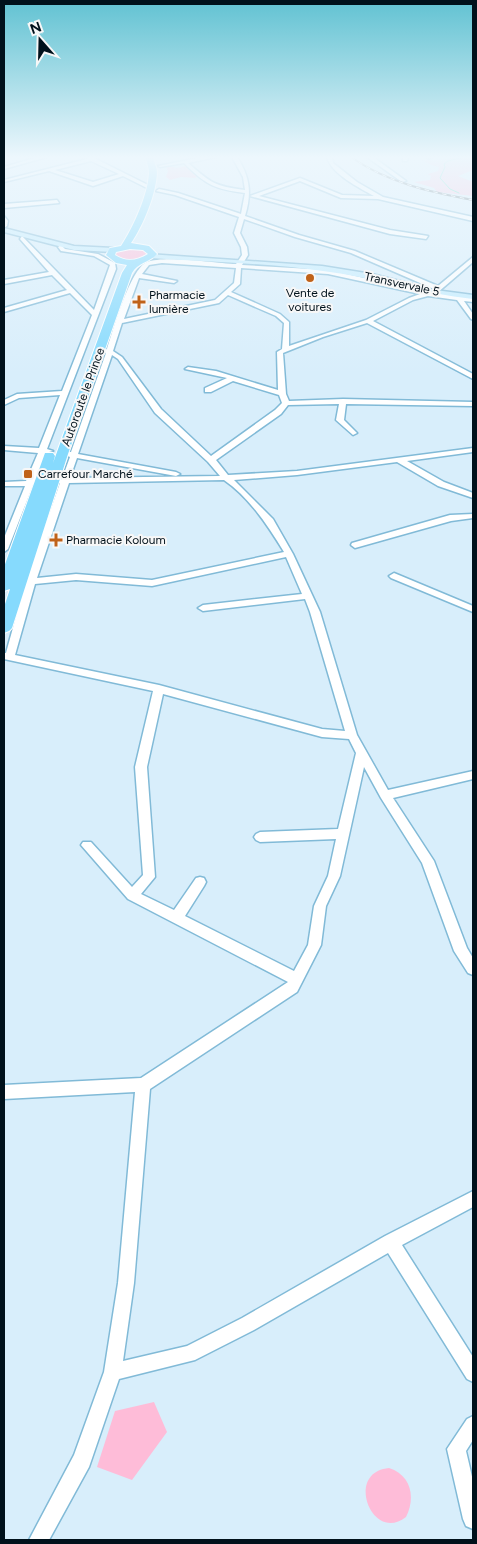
<svg xmlns="http://www.w3.org/2000/svg" width="477" height="1544" font-family="Figtree,sans-serif">
<style>
.green{fill:#febcd8}
.lines{fill:none;stroke-linecap:round;stroke-linejoin:round}
.stream{stroke:#36d8b1;stroke-width:1}
.street-casing{stroke:#81bad7;stroke-width:3}
.secondary-casing{stroke:#81bad7;stroke-width:3}
.primary-casing{stroke:#fff;stroke-width:2}
.street{fill:#fff;fill-rule:evenodd}
.secondary{fill:#c3ecfe;fill-rule:evenodd}
.primary{fill:#86dafd;fill-rule:evenodd}
.rail-casing{stroke:#566974;stroke-width:2}
.rail{stroke:#f7f7f7;stroke-width:1;stroke-dasharray:4.5;stroke-linecap:butt}
.poi-dot{fill:#c06219;stroke:#f7f7f7;stroke-width:2}
.labels{text-anchor:middle;stroke-width:4;stroke-linejoin:round;paint-order:stroke}
.far-street-label{font-size:12px;fill:#00111b;stroke:#f7f7f7}
.far-poi-label{font-size:12px;fill:#00111b;stroke:#f7f7f7;text-anchor:start}
</style>
<rect width="100%" height="100%" fill="#d8eefb"/>
<path class="green" d="M451 157H473V170L458 176 473 182V196L437 192 434 188 414 182 430 180 431 176 428 174 438 171 439 167 431 165 423 160 449 159Z
M170 166 176 168 186 166 197 176 195 178 181 177 170 180 166 177 168 171 166 167Z
M123 248 144 249 147 253 139 259H118L113 253Z
M154 1402 167 1432 132 1480 97 1467 115 1411Z
M389 1468C411 1475 416 1497 406 1517 372 1544 344 1472 389 1468Z"/>
<g class="lines">
<path class="stream" d="M459 193 450 189 440 178 445 167 444 164 448 161 464 157"/>
<defs>
<path id="street" d="M38 157H47L4 169V167Z
M85 157 94 158 152 187 147 188 123 176 93 186 49 171 4 182V180L87 159ZM91 161 119 174 93 182 55 170Z
M203 157H216L188 163C211 183 214 186 245 190L243 177 232 157H237C250 177 252 193 245 216L299 235 355 251 438 286 473 257V262L437 293 473 298V302L464 301 473 314V320L471 319 457 300 428 296 413 300 373 321 473 374V379L367 323 323 337 283 353 286 394 289 401 343 399 473 402V406L346 404 344 420 357 433 353 435 336 420 339 404 288 405 281 414 216 460 228 475 297 471 473 448V452L407 461 444 482 473 493V498L438 486 397 462 297 475 234 480 273 519 293 554 320 612 357 735 388 790 473 771V779L393 798 434 861 467 948 473 958V975L468 973 454 951 422 863 381 798 364 767 340 876 326 906 321 945 297 992 150 1089 134 1283 123 1361 187 1346 242 1318 385 1236 473 1191V1207L402 1245 473 1357V1382L467 1379 388 1253 254 1330 195 1360 119 1379 89 1467 49 1540H29L74 1455 104 1372 118 1283 135 1092 4 1099V1085L141 1078 288 982 128 899 81 845 83 842H91L132 887 143 875 135 767 153 691 4 659V653H6L26 581 60 483 56 481 62 479 70 457 63 454 67 452H71L106 353 101 351 107 349C113 331 130 269 147 262 165 255 214 263 236 264L242 255 241 247 234 233 239 217 175 195 156 191 159 189 178 193 241 214 245 193C214 189 206 185 184 163L160 167 158 166ZM244 219 295 237 351 253 434 289 427 292 328 270 242 265 248 255 247 247 240 233ZM162 263 236 268 234 283 215 300 124 319 139 278 174 283 177 281 142 274 149 265ZM241 268 328 274 420 294 409 298 366 320 289 346V322L280 314 231 292 240 284ZM228 295 276 316 284 323 282 349 277 352 278 390 216 371 188 367 185 369 227 378 205 388V392H211L233 381 279 395 282 403 275 410 211 456 161 409 122 357 113 351 122 323 219 303ZM112 355 118 359 155 413 208 462 220 476 70 478 77 458 176 476 180 474 176 472 78 454ZM224 480C250 498 268 526 284 552L152 580 76 574 37 578 69 483ZM286 557 302 594 203 605 198 608 203 611 305 599 310 612 345 731 322 729 159 685 15 655 35 584 76 580 152 586ZM163 694 322 737 349 739 356 753 338 829 260 832 256 834 254 837 256 840 260 842 336 839 328 876 314 906 308 945 294 971 185 916 204 886 206 882 204 878 200 877 196 878 174 910 141 894 155 877 147 767Z
M327 157H332L333 163 357 182 383 197 473 217V221L378 199 341 198 300 181 259 196 390 230 428 236 426 239 390 234 250 196 300 178 342 195 374 196C360 188 331 174 327 157Z
M367 157H373L406 181 402 182Z
M403 157H408L407 161H403Z
M427 157H431V158L429 159Z
M57 200 59 203 4 208V204Z
M4 216 8 221 7 226 4 228Z
M22 236 94 310 110 265 94 256 61 251 58 247 61 245 65 249 98 254 115 263 116 269 47 449 53 451 45 453 35 481 38 483 33 485 8 549 4 552V538L25 486H4V482L26 481 38 453 4 450V446L39 448 60 395 19 398 4 405V400L17 394 62 391 92 315 70 293 4 312V308L67 290 52 275 4 284V280L49 272 20 239Z
M473 514V518L451 521 355 548 351 545 352 543 450 515Z
M394 573 473 606V612L391 578 389 576Z
M473 1416V1440L466 1451 473 1481V1529L466 1526 463 1519 447 1449 467 1419Z"/>
<path id="secondary" d="M4 228 74 246 113 248 117 250 113 252 74 250 4 232Z
M148 254 322 266 372 274 435 290 473 295V299C422 294 374 277 323 271 266 263 208 262 151 258L147 256Z"/>
<path id="primary" d="M145 157H153C154 162 157 168 157 173 156 194 143 226 131 243L149 246 157 254C150 262 137 263 132 273L68 454 12 628 9 631 4 633V607L10 589 4 591V567L45 453H53L55 456 53 463 122 273 127 265 116 263 106 255 110 248 121 246C133 228 148 195 149 173 149 168 147 162 145 157ZM130 249 143 250 148 254C137 261 125 262 115 255L116 252Z"/>
</defs>
<use href="#street" class="street-casing"/>
<use href="#secondary" class="secondary-casing"/>
<use href="#primary" class="primary-casing"/>
<use href="#street" class="street"/>
<use href="#secondary" class="secondary"/>
<use href="#primary" class="primary"/>
<defs>
<path id="rail" d="M351 157C388 183 430 192 473 200"/>
</defs>
<use href="#rail" class="rail-casing"/>
<use href="#rail" class="rail"/>
</g>
<linearGradient id="sky" x2="0" y2="1"><stop stop-color="#61c2d2"/><stop offset="0.42" stop-color="#edf7fd"/><stop offset="1" stop-color="#edf7fd" stop-opacity="0"/></linearGradient>
<rect width="477" height="374" fill="url(#sky)"/>
<g class="poi-dot">
<circle cx="310" cy="278" r="5"/>
<path d="M136.5 294.5h5v5h5v5h-5v5h-5v-5h-5v-5h5z"/>
<rect x="23" y="469" width="10" height="10" rx="2.5"/>
<path d="M53.5 532.5h5v5h5v5h-5v5h-5v-5h-5v-5h5z"/>
</g>
<g class="labels">
<g class="far-street-label">
<text transform="translate(402 284) rotate(12)" y="4">Transvervale 5</text>
<text transform="translate(83 397) rotate(-70)" y="4">Autoroute le Prince</text>
</g>
<g class="far-poi-label">
<text x="310" y="297" text-anchor="middle">Vente de<tspan x="310" dy="14">voitures</tspan></text>
<text x="149" y="299">Pharmacie<tspan x="149" dy="14">lumière</tspan></text>
<text x="38" y="478">Carrefour Marché</text>
<text x="66" y="544">Pharmacie Koloum</text>
</g>
</g>
<rect width="477" height="1544" fill="none" stroke="#00111b" stroke-width="10"/>
<g transform="translate(40 40) rotate(340)" stroke="#f7f7f7" stroke-width="4" paint-order="stroke">
<path d="M0-4L9 19L0 12L-9 19Z" fill="#00111b"/>
<text y="-8" font-size="14" font-weight="bold" text-anchor="middle" fill="#00111b">N</text>
</g>
</svg>
